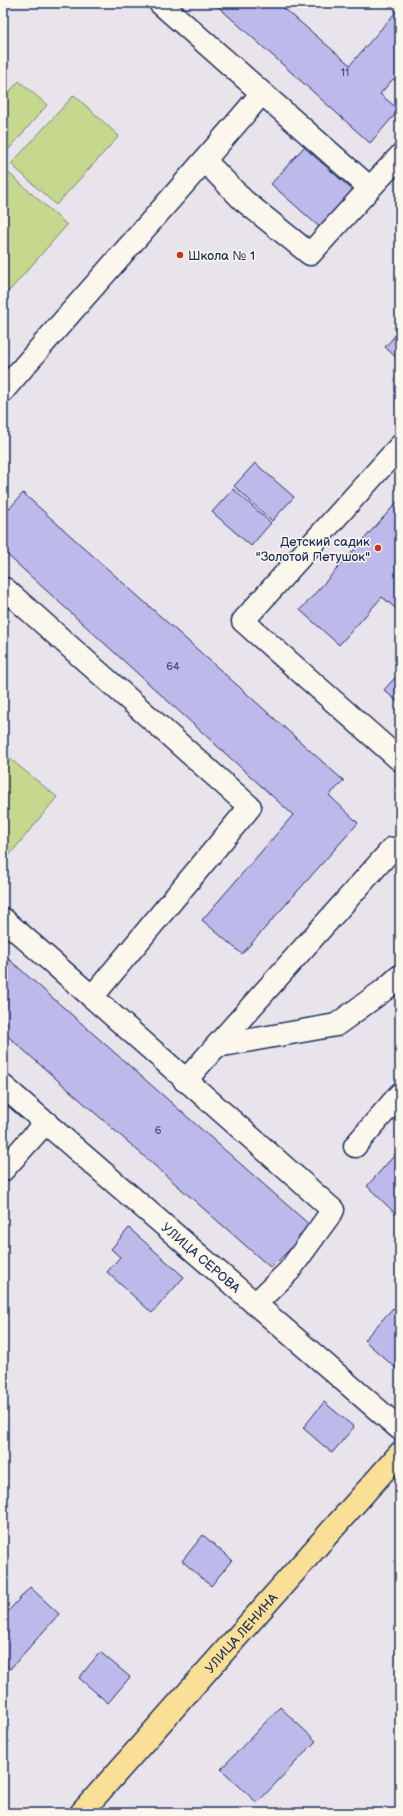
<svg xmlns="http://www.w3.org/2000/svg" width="403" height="1816" font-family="'Balsamiq Sans',sans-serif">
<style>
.green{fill:#c6d88d;stroke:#708476}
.building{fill:#beb9eb;stroke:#1b2f5e}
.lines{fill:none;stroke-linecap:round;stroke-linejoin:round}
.minor-casing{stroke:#1b2f5e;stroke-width:25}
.major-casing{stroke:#1b2f5e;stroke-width:25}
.minor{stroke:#fbf7ec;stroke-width:22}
.major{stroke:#fadf96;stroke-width:22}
.poi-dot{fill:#c8321e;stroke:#fbf7ec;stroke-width:1.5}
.labels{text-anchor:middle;stroke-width:3;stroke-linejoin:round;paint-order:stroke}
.number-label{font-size:11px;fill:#445281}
.poi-label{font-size:13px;fill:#1b2f5e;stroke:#fbf7ec;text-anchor:start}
.street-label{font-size:13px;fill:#1b2f5e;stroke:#fbf7ec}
</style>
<rect width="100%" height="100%" fill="#e9e4ec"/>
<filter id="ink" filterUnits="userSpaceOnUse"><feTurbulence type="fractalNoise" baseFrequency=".025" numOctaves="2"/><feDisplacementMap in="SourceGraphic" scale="8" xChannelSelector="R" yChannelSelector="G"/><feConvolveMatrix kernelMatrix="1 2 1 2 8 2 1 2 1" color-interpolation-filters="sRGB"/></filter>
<g filter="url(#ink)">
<path class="green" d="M19 81 47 105 3 156V99Z
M74 95 119 136 56 205 11 164Z
M3 168 67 225 3 298Z
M3 753 57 797 3 863Z"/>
<path class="building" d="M214 3H278L350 65 400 7V85L393 79 380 94 399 110 370 143Z
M304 147 358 195 325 232 271 184Z
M400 330V361L385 347Z
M255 463 294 497 272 521 234 486Z
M233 489 271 523 251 546 212 512Z
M23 493 344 781 329 795 358 823 242 954 202 920 293 815 3 551V502L10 508Z
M400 499V612L382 597 339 645 300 610Z
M400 672V704L384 690Z
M3 954 312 1227 271 1268 3 1032Z
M400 1149V1218L367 1186Z
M129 1228 184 1277 152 1313 107 1272 120 1257 111 1249Z
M393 1308 400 1314V1372L364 1340Z
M324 1402 354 1427 332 1453 303 1428Z
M203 1535 232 1560 211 1586 182 1561Z
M30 1587 59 1614 10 1669 3 1662V1617Z
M100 1652 130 1677 108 1703 79 1678Z
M280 1707 316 1741 257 1803 221 1769Z"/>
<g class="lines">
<defs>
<g id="minor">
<path d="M160 3 370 188 400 156"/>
<path d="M205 161 243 200 310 254 370 188"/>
<path d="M3 391C88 291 177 194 262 93"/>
<path d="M400 446 243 621 400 760"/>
<path d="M3 591 5 589 250 807 92 997 3 919"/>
<path d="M92 997 333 1210 289 1271 255 1304"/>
<path d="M217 1046 336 1025 384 990 400 976"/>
<path d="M185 1081 392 849 400 852"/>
<path id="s1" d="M3 1086 400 1429"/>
<path d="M355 1146 400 1094"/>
<path d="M3 1170 46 1122"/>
</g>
<g id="major">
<path id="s2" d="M81 1813 400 1453"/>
</g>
</defs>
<use href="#minor" class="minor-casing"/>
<use href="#major" class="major-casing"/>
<use href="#minor" class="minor"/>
<use href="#major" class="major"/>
</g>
</g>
<g class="poi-dot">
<circle cx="180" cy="255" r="4"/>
<circle cx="378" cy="548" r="4"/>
</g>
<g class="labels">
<g class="number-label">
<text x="345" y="76">11</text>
<text x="173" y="670">64</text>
<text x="158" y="1134">6</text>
</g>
<g class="poi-label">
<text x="188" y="260">Школа № 1</text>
<text x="370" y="546" text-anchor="end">Детский садик<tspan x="370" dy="15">"Золотой Петушок"</tspan></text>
</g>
<g class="street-label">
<text dy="5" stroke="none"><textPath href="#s1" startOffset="262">УЛИЦА СЕРОВА</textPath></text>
<text dy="5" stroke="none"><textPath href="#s2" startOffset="241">УЛИЦА ЛЕНИНА</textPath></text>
</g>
</g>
<rect width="403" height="1816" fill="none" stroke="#fbf7ec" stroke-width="16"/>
<rect x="8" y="8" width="387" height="1800" fill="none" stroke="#1b2f5e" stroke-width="1.5" filter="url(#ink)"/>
</svg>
